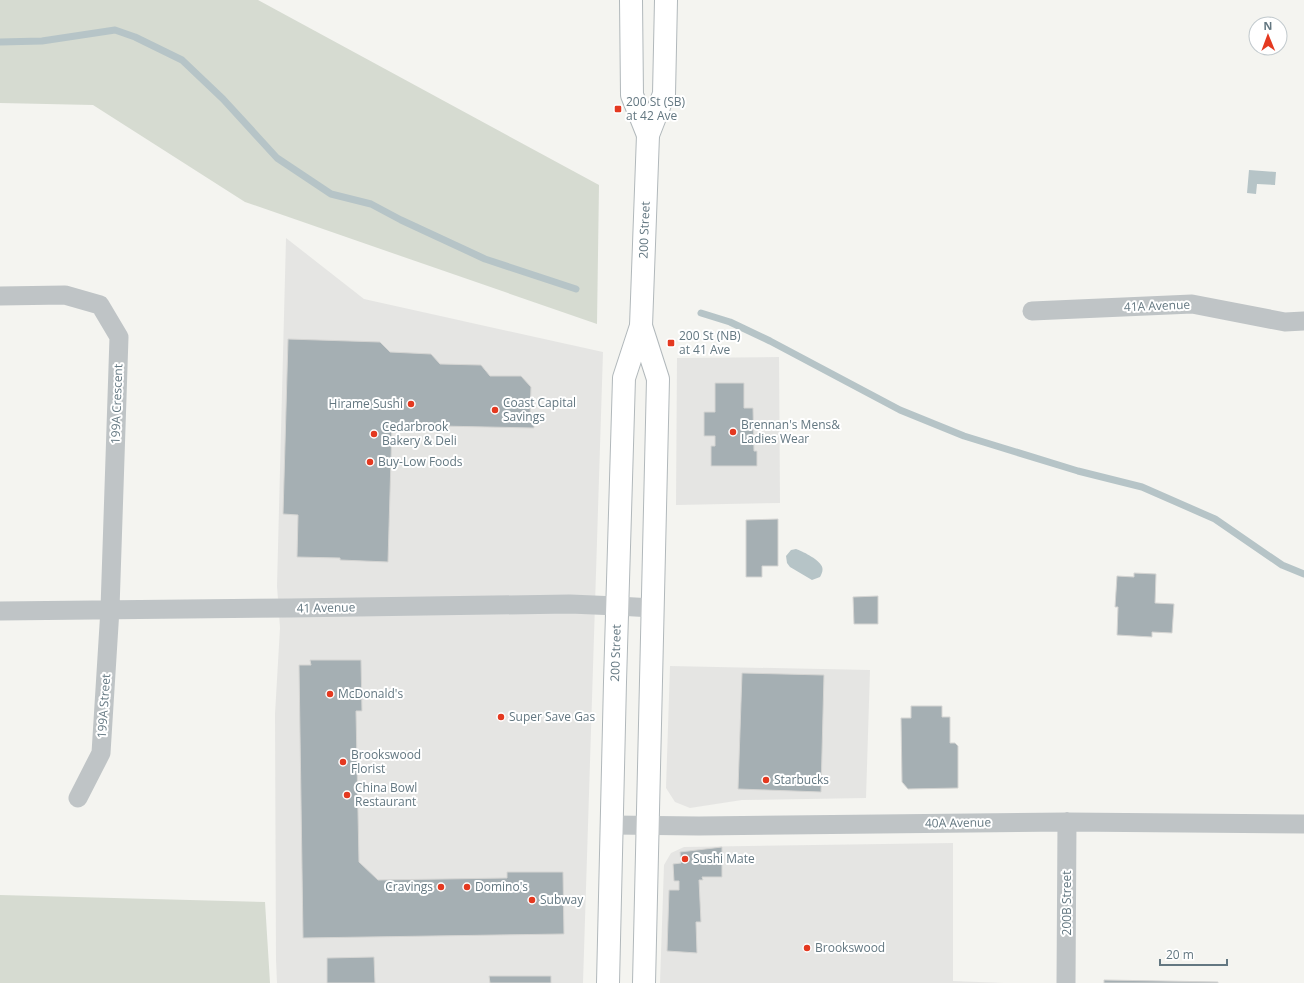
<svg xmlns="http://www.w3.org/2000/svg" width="1304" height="983" font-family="'Open Sans',sans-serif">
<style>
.built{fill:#e5e5e3}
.green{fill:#d6dbd1}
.water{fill:#b6c4c7}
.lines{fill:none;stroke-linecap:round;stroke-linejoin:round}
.stream{stroke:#b6c4c7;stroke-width:7}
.building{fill:#a5afb3;stroke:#d5d5d3}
.secondary-casing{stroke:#b1b8bb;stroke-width:24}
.minor{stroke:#bfc4c6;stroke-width:19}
.secondary{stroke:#fff;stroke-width:22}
.poi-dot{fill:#e43920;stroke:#fff;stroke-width:1.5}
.labels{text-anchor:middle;stroke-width:4;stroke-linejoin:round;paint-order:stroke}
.poi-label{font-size:12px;fill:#637781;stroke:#fff;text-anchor:start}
.street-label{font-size:12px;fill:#637781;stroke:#fff}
</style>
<rect width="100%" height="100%" fill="#f4f4f0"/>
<path class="built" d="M286 238 364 299 603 352 583 983H277L276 960 275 714 280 628 277 586Z
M779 357 780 503 676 505 677 358Z
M670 666 870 670 866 798 742 800 690 808 675 802 666 788Z
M953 843V981L1004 983H660L664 865 671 853 684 847Z"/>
<path class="green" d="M0 0H258L599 185 597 324 245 202 93 105 0 103Z
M0 895 265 902 270 983H0Z"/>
<path class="water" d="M1249 170 1276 172 1275 185 1257 184 1256 194 1247 193Z
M796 549C802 551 818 559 821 565 824 569 822 573 820 577L812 580 790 567 787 563 786 556 791 550Z"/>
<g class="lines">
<path class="stream" d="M0 42 42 41 115 30 135 37 182 60 223 99 277 158 331 194 371 204 401 220 485 259 576 289
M701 313 730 322 770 341 900 410 964 436 1078 471 1142 487 1215 519 1282 565 1304 574"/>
</g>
<path class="building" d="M288 339 380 342 390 352 431 354 440 364 481 365 490 376H521L531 387 530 419H534V428L392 425 388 562 340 560V558L297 557 298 515 283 514Z
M715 383H744V408H753L754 451H757V466H711V446H715V436H704V412H715Z
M778 519V566H762V577H746V520Z
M1134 573 1156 574 1155 603 1174 604 1172 633 1152 632V637L1117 635 1118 607H1115L1117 576 1134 577Z
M878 596V624H854L853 597Z
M310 660H361L362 711H356L359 862 378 880 507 878V872H563L564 934 303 938 299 665H311Z
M742 673 824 675 821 792 738 789Z
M911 706H942V717H950V743H955L958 746V788L908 789 902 782 901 718H911Z
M722 847V877H702L703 880H699L701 922H696L697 953 667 951 669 890H679V881H674L673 864 681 863 680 852Z
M374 957 375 983H327V958Z
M489 976H551V983H490Z
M1104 980 1218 982V983H1104Z"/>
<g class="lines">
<defs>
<g id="secondary">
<path d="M631 0 632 95 648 135"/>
<path d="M641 326 658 379 644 983"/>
<path id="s1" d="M608 983 615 682 624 378 641 326 648 135 664 94 666 0"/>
</g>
</defs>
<use href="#secondary" class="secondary-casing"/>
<path class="minor" d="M0 296 65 295 100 305 119 337 110 609 101 753 78 798
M1032 311 1192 304 1285 322 1304 321
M0 611 290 608 570 604 617 606 653 608
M612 825 699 826 1067 822 1304 824
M1066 983 1067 822"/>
<use href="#secondary" class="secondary"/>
</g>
<g class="poi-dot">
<rect x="614" y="105" width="8" height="8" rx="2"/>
<rect x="667" y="339" width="8" height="8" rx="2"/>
<circle cx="411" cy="404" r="4"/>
<circle cx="495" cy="410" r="4"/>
<circle cx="733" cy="432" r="4"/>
<circle cx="374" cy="434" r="4"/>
<circle cx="370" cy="462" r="4"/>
<circle cx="330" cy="694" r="4"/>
<circle cx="501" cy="717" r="4"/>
<circle cx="343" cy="762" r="4"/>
<circle cx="766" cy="780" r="4"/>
<circle cx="347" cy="795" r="4"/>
<circle cx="685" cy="859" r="4"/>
<circle cx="441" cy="887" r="4"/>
<circle cx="467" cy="887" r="4"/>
<circle cx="532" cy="900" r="4"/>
<circle cx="807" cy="948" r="4"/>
</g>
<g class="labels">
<g class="poi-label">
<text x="626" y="106">200 St (SB)<tspan x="626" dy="14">at 42 Ave</tspan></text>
<text x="679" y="340">200 St (NB)<tspan x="679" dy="14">at 41 Ave</tspan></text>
<text x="503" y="407">Coast Capital<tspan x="503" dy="14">Savings</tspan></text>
<text x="403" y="408" text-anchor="end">Hirame Sushi</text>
<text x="741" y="429">Brennan's Mens&amp;<tspan x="741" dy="14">Ladies Wear</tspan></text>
<text x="382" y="431">Cedarbrook<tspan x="382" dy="14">Bakery &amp; Deli</tspan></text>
<text x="378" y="466">Buy-Low Foods</text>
<text x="338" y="698">McDonald's</text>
<text x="509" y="721">Super Save Gas</text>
<text x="351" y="759">Brookswood<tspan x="351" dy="14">Florist</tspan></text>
<text x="774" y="784">Starbucks</text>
<text x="355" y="792">China Bowl<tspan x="355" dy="14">Restaurant</tspan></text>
<text x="693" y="863">Sushi Mate</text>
<text x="433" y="891" text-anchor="end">Cravings</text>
<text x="475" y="891">Domino's</text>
<text x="540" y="904">Subway</text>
<text x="815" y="952">Brookswood</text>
</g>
<g class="street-label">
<text dy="4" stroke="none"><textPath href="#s1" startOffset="756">200 Street</textPath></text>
<text transform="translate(1157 306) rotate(-2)" y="4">41A Avenue</text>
<text transform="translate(117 404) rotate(-88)" y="4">199A Crescent</text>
<text transform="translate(326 608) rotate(-1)" y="4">41 Avenue</text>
<text dy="4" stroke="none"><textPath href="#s1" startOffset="330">200 Street</textPath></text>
<text transform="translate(104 706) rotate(-86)" y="4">199A Street</text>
<text transform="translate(958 823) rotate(-1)" y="4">40A Avenue</text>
<text transform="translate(1067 903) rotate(-90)" y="4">200B Street</text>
</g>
</g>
<g transform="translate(1268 36) rotate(359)"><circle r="19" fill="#ffffff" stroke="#c1c9cd"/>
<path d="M0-3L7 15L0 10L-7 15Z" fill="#e43920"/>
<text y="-6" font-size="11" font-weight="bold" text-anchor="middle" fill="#637781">N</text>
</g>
<path d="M1160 959v6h67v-6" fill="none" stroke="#637781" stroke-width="2"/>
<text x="1166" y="959" font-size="12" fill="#637781" stroke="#ffffff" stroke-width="3" paint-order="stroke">20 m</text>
</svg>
